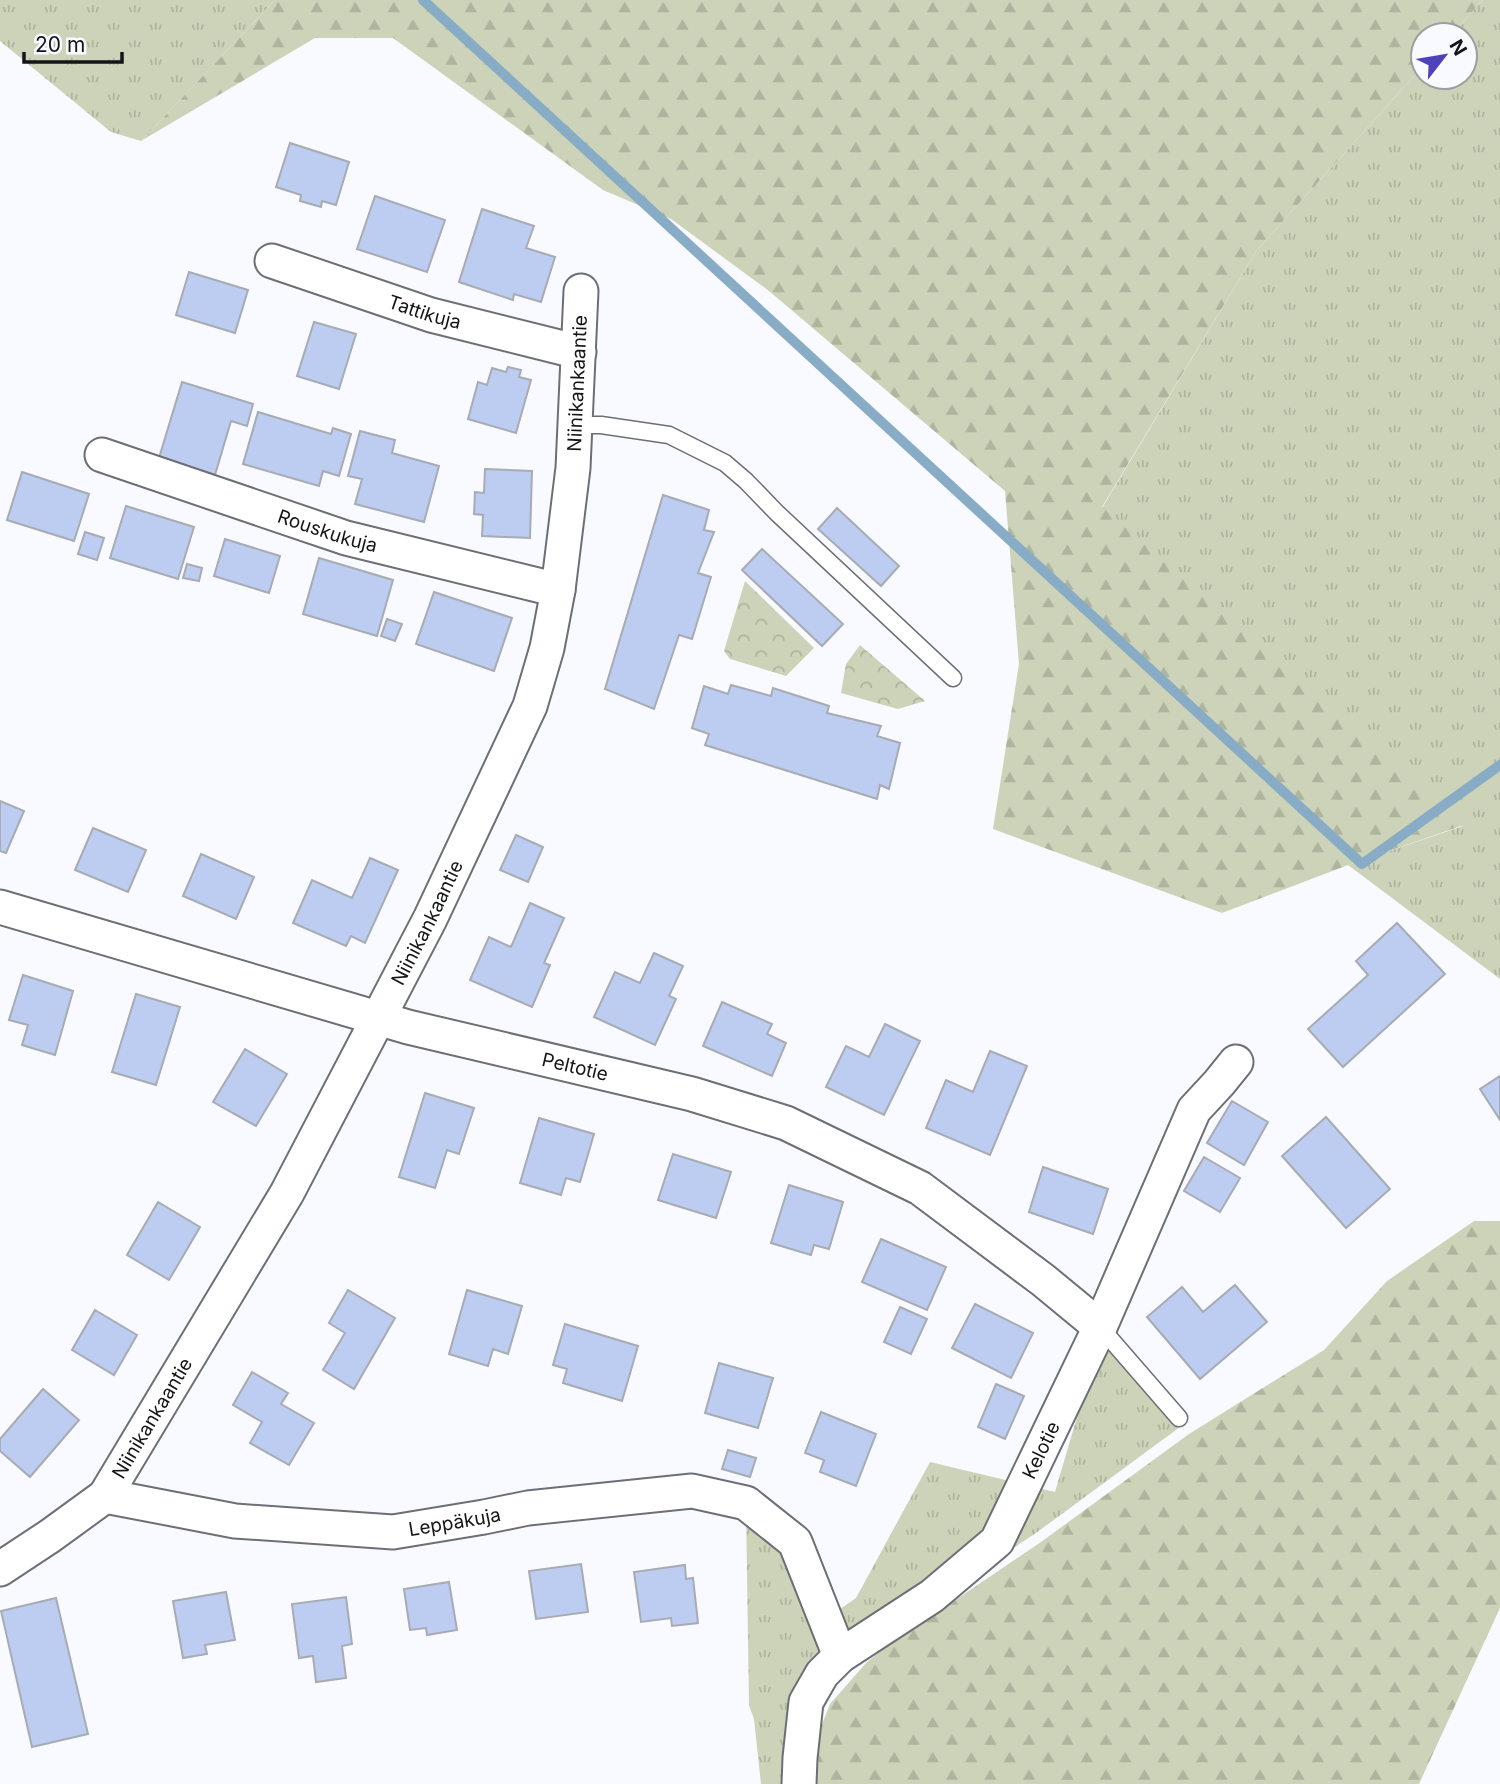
<svg xmlns="http://www.w3.org/2000/svg" width="1500" height="1784" font-family="Inter,sans-serif">
<style>
.grass{fill:url(#grass-tufts)}
.forest{fill:url(#forest-firs)}
.park{fill:url(#park-crowns)}
.lines{fill:none;stroke-linecap:round;stroke-linejoin:round}
.stream{stroke:#88acc6;stroke-width:10}
.building{fill:#bccdf1;stroke:#a7abb2;stroke-width:2}
.service-casing{stroke:#6c6f75;stroke-width:19}
.minor-casing{stroke:#6c6f75;stroke-width:37}
.service{stroke:#fff;stroke-width:16}
.minor{stroke:#fff;stroke-width:33}
.labels{text-anchor:middle;stroke-width:6;stroke-linejoin:round;paint-order:stroke}
.street-label{font-size:19px;fill:#131517;stroke:#f8faff}
</style>
<defs>
<pattern id="grass-tufts" width="24" height="20" patternUnits="userSpaceOnUse" patternTransform="scale(1.75)"><rect width="24" height="20" fill="#ccd3b8"/><path d="M3 7l-1-3M5 7V3M7 7l1-3M15 17l-1-3M17 17v-4M19 17l1-3" fill="none" stroke="#aeb49d"/></pattern>
<pattern id="forest-firs" width="22" height="20" patternUnits="userSpaceOnUse" patternTransform="scale(1.75)"><rect width="22" height="20" fill="#ccd3b8"/><path d="M5 1l3.5 6h-7zM16 11l3.5 6h-7z" fill="#aeb49d"/></pattern>
<pattern id="park-crowns" width="20" height="18" patternUnits="userSpaceOnUse" patternTransform="scale(1.75)"><rect width="20" height="18" fill="#ccd3b8"/><path d="M2 6a3 3 0 1 1 6 0M12 15a3 3 0 1 1 6 0" fill="none" stroke="#aeb49d"/></pattern>
</defs>
<rect width="100%" height="100%" fill="#f8faff"/>
<path class="grass" d="M0 0H275L141 141 111 132 0 41Z
M1483 0H1500V979L1348 865 1463 826 1102 508 1257 250 1423 66V77H1465V35H1451Z
M1101 1335 1180 1427 1036 1533 878 1638 818 1696 795 1784H761L754 1719 749 1705 746 1507 837 1611 856 1598 930 1462 1055 1492Z"/>
<path class="forest" d="M275 0H1483L1451 35H1423V66L1257 250 1102 507 1464 825 1348 865 1222 913 993 829 1019 664 1005 491 769 291 671 219 603 190 393 38H315L141 141Z
M1474 1221H1500V1608L1419 1784H807V1762L830 1704 867 1662 882 1650 1041 1542 1189 1434 1324 1350 1387 1281Z"/>
<path class="park" d="M745 581 814 648 786 676 730 659 724 651Z
M860 645 925 701 898 709 841 693 846 664Z"/>
<g class="lines">
<path class="stream" d="M423 0 1362 864 1500 765"/>
</g>
<path class="building" d="M290 143 349 162 336 205 322 201 321 207 300 201 301 195 276 187Z
M375 196 445 220 427 272 357 249Z
M482 209 534 226 526 248 555 257 541 302 514 294 513 300 459 282Z
M189 272 248 290 235 333 176 315Z
M314 322 356 334 339 389 297 376Z
M508 367 521 370 519 377 531 380 516 433 468 419 478 382 487 385 492 368 506 372Z
M182 382 253 404 247 426 231 421 215 475 159 458Z
M258 412 331 434 333 428 351 434 339 476 323 471 319 486 243 464Z
M360 431 395 440 392 453 439 466 424 522 355 504 362 479 348 476Z
M485 469 532 471 530 538 482 536 483 515 474 514 475 492 484 493Z
M22 472 89 494 74 541 7 520Z
M663 495 709 510 704 530 714 532 698 573 711 577 692 639 679 635 654 709 605 689Z
M126 506 194 527 178 579 110 558Z
M837 508 899 566 881 586 818 529Z
M85 532 104 538 97 560 78 554Z
M225 539 280 556 269 593 214 576Z
M762 549 843 624 822 646 742 570Z
M319 558 393 580 377 636 303 614Z
M187 564 202 568 199 581 183 578Z
M434 592 512 618 494 671 416 644Z
M387 619 402 624 395 641 381 636Z
M731 685 771 696 773 688 829 706 827 713 881 726 877 736 900 743 889 789 880 785 877 799 705 745 709 734 692 728 704 686 728 694Z
M0 801 24 811 6 853 0 851Z
M93 828 146 850 128 892 75 870Z
M516 835 543 847 528 882 500 870Z
M201 854 254 877 236 919 183 896Z
M370 858 398 870 365 943 351 936 346 946 293 923 312 880 352 898Z
M530 903 564 918 544 963 550 965 532 1007 470 980 489 937 511 947Z
M1397 923 1445 974 1343 1067 1308 1029 1368 975 1356 961Z
M654 953 683 966 669 996 676 999 655 1045 594 1017 615 972 640 983Z
M23 975 73 991 55 1055 22 1045 28 1025 9 1020Z
M136 994 180 1007 156 1085 112 1072Z
M722 1002 772 1024 767 1034 786 1043 772 1076 703 1046Z
M885 1024 920 1041 884 1115 826 1087 846 1046 869 1057Z
M245 1049 287 1074 256 1126 213 1102Z
M990 1051 1027 1066 990 1155 926 1128 946 1080 973 1092Z
M1500 1076V1120L1480 1089Z
M425 1093 474 1108 459 1154 447 1150 435 1188 399 1177Z
M1232 1101 1268 1122 1244 1165 1207 1143Z
M1326 1117 1390 1189 1346 1228 1282 1156Z
M539 1118 594 1134 580 1182 566 1178 561 1195 520 1183Z
M673 1154 731 1172 716 1218 658 1200Z
M1204 1157 1240 1178 1220 1212 1184 1191Z
M1043 1167 1108 1189 1093 1234 1029 1212Z
M789 1185 843 1202 829 1249 814 1245 811 1255 771 1243Z
M158 1202 200 1227 169 1280 127 1255Z
M881 1239 946 1267 927 1310 862 1282Z
M1235 1285 1267 1322 1200 1379 1147 1317 1182 1287 1203 1312Z
M348 1290 395 1318 354 1389 323 1370 345 1333 329 1323Z
M467 1290 522 1306 508 1354 493 1349 488 1366 449 1354Z
M975 1304 1033 1333 1011 1378 952 1348Z
M900 1307 927 1319 911 1354 884 1342Z
M95 1310 137 1335 114 1375 72 1350Z
M565 1324 638 1346 622 1401 563 1383 567 1369 553 1365Z
M719 1363 773 1378 758 1428 705 1413Z
M252 1372 288 1393 281 1404 314 1423 289 1465 250 1443 262 1422 233 1405Z
M996 1384 1024 1396 1005 1439 978 1427Z
M43 1389 79 1420 30 1477 0 1451V1439Z
M821 1412 876 1434 856 1486 820 1472 824 1460 805 1453Z
M728 1450 756 1458 750 1477 722 1469Z
M581 1564 588 1612 536 1619 529 1571Z
M685 1565 686 1579 693 1578 698 1623 672 1626 671 1618 641 1622 634 1572Z
M449 1582 457 1630 427 1635 426 1628 410 1630 404 1589Z
M226 1592 235 1640 205 1645 207 1654 183 1658 173 1601Z
M346 1597 352 1644 342 1646 346 1678 316 1682 313 1656 299 1658 292 1604Z
M56 1598 88 1734 32 1747 1 1611Z"/>
<g class="lines">
<defs>
<path id="service" d="M575 425H601L669 435 725 463 746 481 777 513 953 678
M1100 1327 1179 1418"/>
<g id="minor">
<path id="s1" d="M272 261 431 315 579 352"/>
<path id="s2" d="M102 455 346 538 558 590"/>
<path id="s3" d="M0 907 408 1027 692 1094 786 1123 920 1188 1043 1280 1100 1327"/>
<path id="s4" d="M105 1496 287 1193 430 919 530 706 547 648 558 590 573 468 581 291"/>
<path id="s5" d="M0 1569 50 1536 105 1496 235 1521 393 1532 484 1517 528 1508 692 1491 746 1503 795 1542 840 1656"/>
<path id="s6" d="M799 1784 800 1758 806 1702 822 1674 840 1656 932 1596 997 1541 1100 1327 1194 1110 1219 1083 1236 1062"/>
</g>
</defs>
<use href="#service" class="service-casing"/>
<use href="#minor" class="minor-casing"/>
<use href="#service" class="service"/>
<use href="#minor" class="minor"/>
</g>
<g class="labels">
<g class="street-label">
<text dy="7" stroke="none"><textPath href="#s1" startOffset="161">Tattikuja</textPath></text>
<text dy="7" stroke="none"><textPath href="#s4" startOffset="1225">Niinikankaantie</textPath></text>
<text dy="7" stroke="none"><textPath href="#s2" startOffset="238">Rouskukuja</textPath></text>
<text dy="7" stroke="none"><textPath href="#s4" startOffset="658">Niinikankaantie</textPath></text>
<text dy="7" stroke="none"><textPath href="#s3" startOffset="597">Peltotie</textPath></text>
<text dy="7" stroke="none"><textPath href="#s4" startOffset="91">Niinikankaantie</textPath></text>
<text dy="7" stroke="none"><textPath href="#s6" startOffset="436">Kelotie</textPath></text>
<text dy="7" stroke="none"><textPath href="#s5" startOffset="481">Leppäkuja</textPath></text>
</g>
</g>
<g transform="translate(1444 56) rotate(59)"><circle r="33" fill="#f8faff" stroke="#9c9ea2" stroke-width="2"/>
<path d="M0-5L12 26L0 18L-12 26Z" fill="#4f42b9"/>
<text y="-10" font-size="19" font-weight="bold" text-anchor="middle" fill="#131517">N</text>
</g>
<path d="M24 52v10h98v-10" fill="none" stroke="#131517" stroke-width="3.5"/>
<text x="35" y="52" font-size="21" fill="#131517" stroke="#f8faff" stroke-width="5" paint-order="stroke">20 m</text>
</svg>
